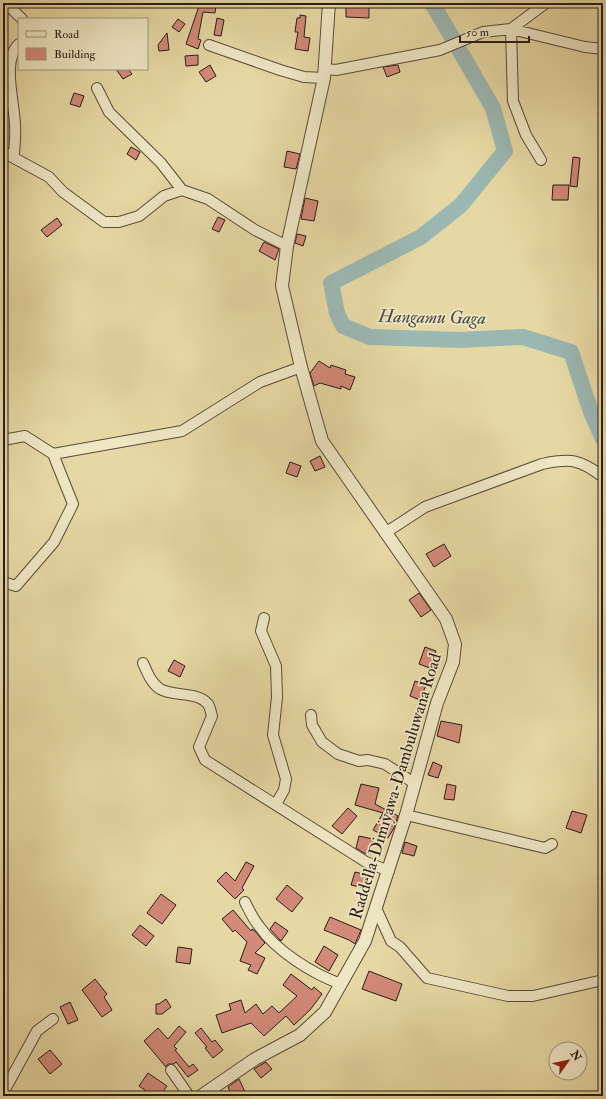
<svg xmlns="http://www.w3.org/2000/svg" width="606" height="1099" font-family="'IM FELL Double Pica',serif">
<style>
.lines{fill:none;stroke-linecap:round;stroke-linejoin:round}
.river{stroke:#9bb7b2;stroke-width:16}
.building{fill:#d38a79;stroke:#281c16}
.minor-casing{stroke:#584b3a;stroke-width:12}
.tertiary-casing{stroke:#584b3a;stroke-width:14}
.minor{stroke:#efe6c4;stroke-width:10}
.tertiary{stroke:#efe6c4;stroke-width:12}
.labels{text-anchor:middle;stroke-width:3.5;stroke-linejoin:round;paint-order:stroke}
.street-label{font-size:17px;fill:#281c16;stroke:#efe6c4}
.water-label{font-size:18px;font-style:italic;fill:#4a4a45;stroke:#efe6c4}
</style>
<rect width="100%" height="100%" fill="#e6d8a4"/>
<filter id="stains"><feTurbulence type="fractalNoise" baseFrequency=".005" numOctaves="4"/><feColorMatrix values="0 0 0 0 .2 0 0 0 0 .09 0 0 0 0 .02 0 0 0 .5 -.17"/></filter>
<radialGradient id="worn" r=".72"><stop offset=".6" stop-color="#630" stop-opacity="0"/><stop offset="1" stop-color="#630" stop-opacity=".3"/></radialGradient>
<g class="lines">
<path class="river" d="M432 3 493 108 505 151 461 205 421 237 331 283 337 313 343 326 370 337 459 340 523 337 571 352 591 412 603 439"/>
</g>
<path class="building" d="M200 3 216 4 215 13 203 12 198 39 201 40 198 49 186 44Z
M346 3H369V18L346 17Z
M300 15 306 16 304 37 310 38 308 51 295 49 298 32H295L297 18H300Z
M217 18 224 20 221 36 214 35Z
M178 19 185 24 179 32 172 27Z
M167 33 169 50 159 51 158 45Z
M198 55V65L186 66 185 56Z
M210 65 216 76 206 82 199 72Z
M398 65 400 72 387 77 383 67Z
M116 69H128L132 74 123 79Z
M74 93 84 96 80 107 70 104Z
M131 147 140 152 136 160 127 154Z
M287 151 300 154 296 169 284 167Z
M573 157 580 158 577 187 570 186Z
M553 185H569L568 200H552Z
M305 198 318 201 314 221 301 219Z
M218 217 225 220 219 232 212 229Z
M57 218 62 225 47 237 41 230Z
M297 234 306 236 303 246 295 243Z
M264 242 279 249 275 260 259 251Z
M319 361 330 368 331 365 346 370 345 374 355 377 350 390 341 386V389L320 383 314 386 310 373Z
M320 456 325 467 315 471 310 461Z
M290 462 301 466 297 477 286 473Z
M444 544 451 556 434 567 426 554Z
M419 593 431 610 421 617 409 600Z
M425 647 436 651 430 668 419 664Z
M174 660 185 666 180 677 168 671Z
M415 681 426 685 420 700 410 696Z
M441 721 462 725 459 743 437 736Z
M433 762 442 766 438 778 428 775Z
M361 784 379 788 375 804 398 816 394 828 388 838 373 830 383 813 355 805Z
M447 784 456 786 454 800 444 799Z
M348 808 357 816 342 834 332 826Z
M572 811 587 815 581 833 566 828Z
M359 836 373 839 370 854 364 853 356 848Z
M405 842 417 846 414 856 402 853Z
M246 862 254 866 242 888 244 890 235 899 217 881 226 872 235 881Z
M355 872 367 875 363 888 351 885Z
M287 885 303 898 292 912 276 899Z
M161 894 176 905 162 924 147 913Z
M233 910 251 931 252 929 255 931 265 943 255 953 265 958 257 974 248 970 251 965 240 961 247 942 235 930 233 932 222 919Z
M330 917 361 930 355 944 349 940 324 930Z
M275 922 288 931 281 941 270 929Z
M140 925 154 936 146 946 132 935Z
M324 946 338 955 329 971 315 962Z
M178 947 192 949 190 964 176 962Z
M369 971 402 984 396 1001 362 989Z
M291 974 312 990 314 987 322 994 310 1010 294 1025 286 1016 264 1036 251 1023 222 1033 216 1015 231 1010 229 1004 241 1000 245 1013 256 1004 263 1014 272 1006 279 1013 297 996 283 985Z
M95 979 107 994 104 997 112 1010 102 1017 82 990Z
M166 999 171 1007 162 1014H156V1004H159Z
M70 1002 78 1020 68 1024 60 1007Z
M179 1026 186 1032 174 1046 177 1049 175 1050 189 1067 193 1064 198 1070 188 1077 176 1062 174 1064H168L166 1067 144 1041 158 1028 168 1039Z
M201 1028 212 1042 215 1040 223 1050 213 1058 205 1048 207 1047 195 1033Z
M50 1050 62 1064 50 1074 38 1059Z
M266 1062 272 1069 261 1078 254 1069Z
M148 1073 167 1086 160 1096H153L139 1086Z
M239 1079 246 1094 241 1096H232L228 1087Z"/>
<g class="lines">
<defs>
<path id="minor" d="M6 3 22 19
M209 45 280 70 304 77 324 78
M325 69 336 70 440 50 483 32 511 29 585 47 603 49
M97 88 109 112 161 163 182 190
M3 152 49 177 63 192 104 222H119L139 216 164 196 182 190 208 199 255 230 287 246
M14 157C14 147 16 136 15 126 15 104 1 60 19 44
M541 160 526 135 513 101 511 29 546 3
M3 440 25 436 53 454 182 431 260 382 301 367
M385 533 425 507 542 464C570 458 580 459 603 477
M3 582 16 586 54 542 73 504 53 454
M264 618 261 631 276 666 277 697 273 735 286 779 284 790 276 804
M143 663C147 672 151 683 160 689 174 697 197 691 208 704 210 707 211 713 212 716L199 747 205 760 366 862 389 871
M311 715 312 725 322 742 338 754 359 761 368 760 385 764 414 783
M406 815 545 848 552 844
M245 902C249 910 253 919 259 926 276 951 313 974 341 984
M376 908 391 941 400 947 427 978 508 996H533L603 980
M171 1070 189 1096
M3 1093 37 1031 53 1019"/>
<path id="tertiary" d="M201 1096 255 1059 300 1035 325 1012 365 941 406 815 437 703 453 662 455 644 446 619 322 441 301 367 282 286 287 246 324 78 329 3"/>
</defs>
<use href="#minor" class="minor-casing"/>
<use href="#tertiary" class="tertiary-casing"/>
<use href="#minor" class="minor"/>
<use href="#tertiary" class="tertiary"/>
</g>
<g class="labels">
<g class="street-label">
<text transform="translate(395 786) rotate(-73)" y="6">Raddella-Dimiyawa-Dambuluwana Road</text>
</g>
<g class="water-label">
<text transform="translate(432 317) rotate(1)" y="6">Hangamu Gaga</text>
</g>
</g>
<rect width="606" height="1099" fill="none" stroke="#e6d8a4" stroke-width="16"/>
<rect x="4" y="4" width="598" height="1091" fill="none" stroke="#281c16" stroke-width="2"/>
<rect x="8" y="8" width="590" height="1083" fill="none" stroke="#281c16"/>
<rect x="18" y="18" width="130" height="52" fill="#efe6c4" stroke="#9f957e"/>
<rect x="26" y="31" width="20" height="6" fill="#efe6c4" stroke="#9f957e"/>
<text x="54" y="38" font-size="12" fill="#281c16">Road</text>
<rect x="26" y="48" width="20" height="12" fill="#d38a79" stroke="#9f957e"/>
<text x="54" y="58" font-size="12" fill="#281c16">Building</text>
<g transform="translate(568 1061) rotate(57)"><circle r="19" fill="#efe6c4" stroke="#9f957e"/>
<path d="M0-3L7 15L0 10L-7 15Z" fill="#8f2418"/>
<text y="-6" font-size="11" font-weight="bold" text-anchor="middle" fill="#281c16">N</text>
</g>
<path d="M460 36v6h69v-6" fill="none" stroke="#281c16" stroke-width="2"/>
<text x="466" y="36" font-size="12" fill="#281c16" stroke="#efe6c4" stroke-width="3" paint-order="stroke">50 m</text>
<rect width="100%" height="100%" filter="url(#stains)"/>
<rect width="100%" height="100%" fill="url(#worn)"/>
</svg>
